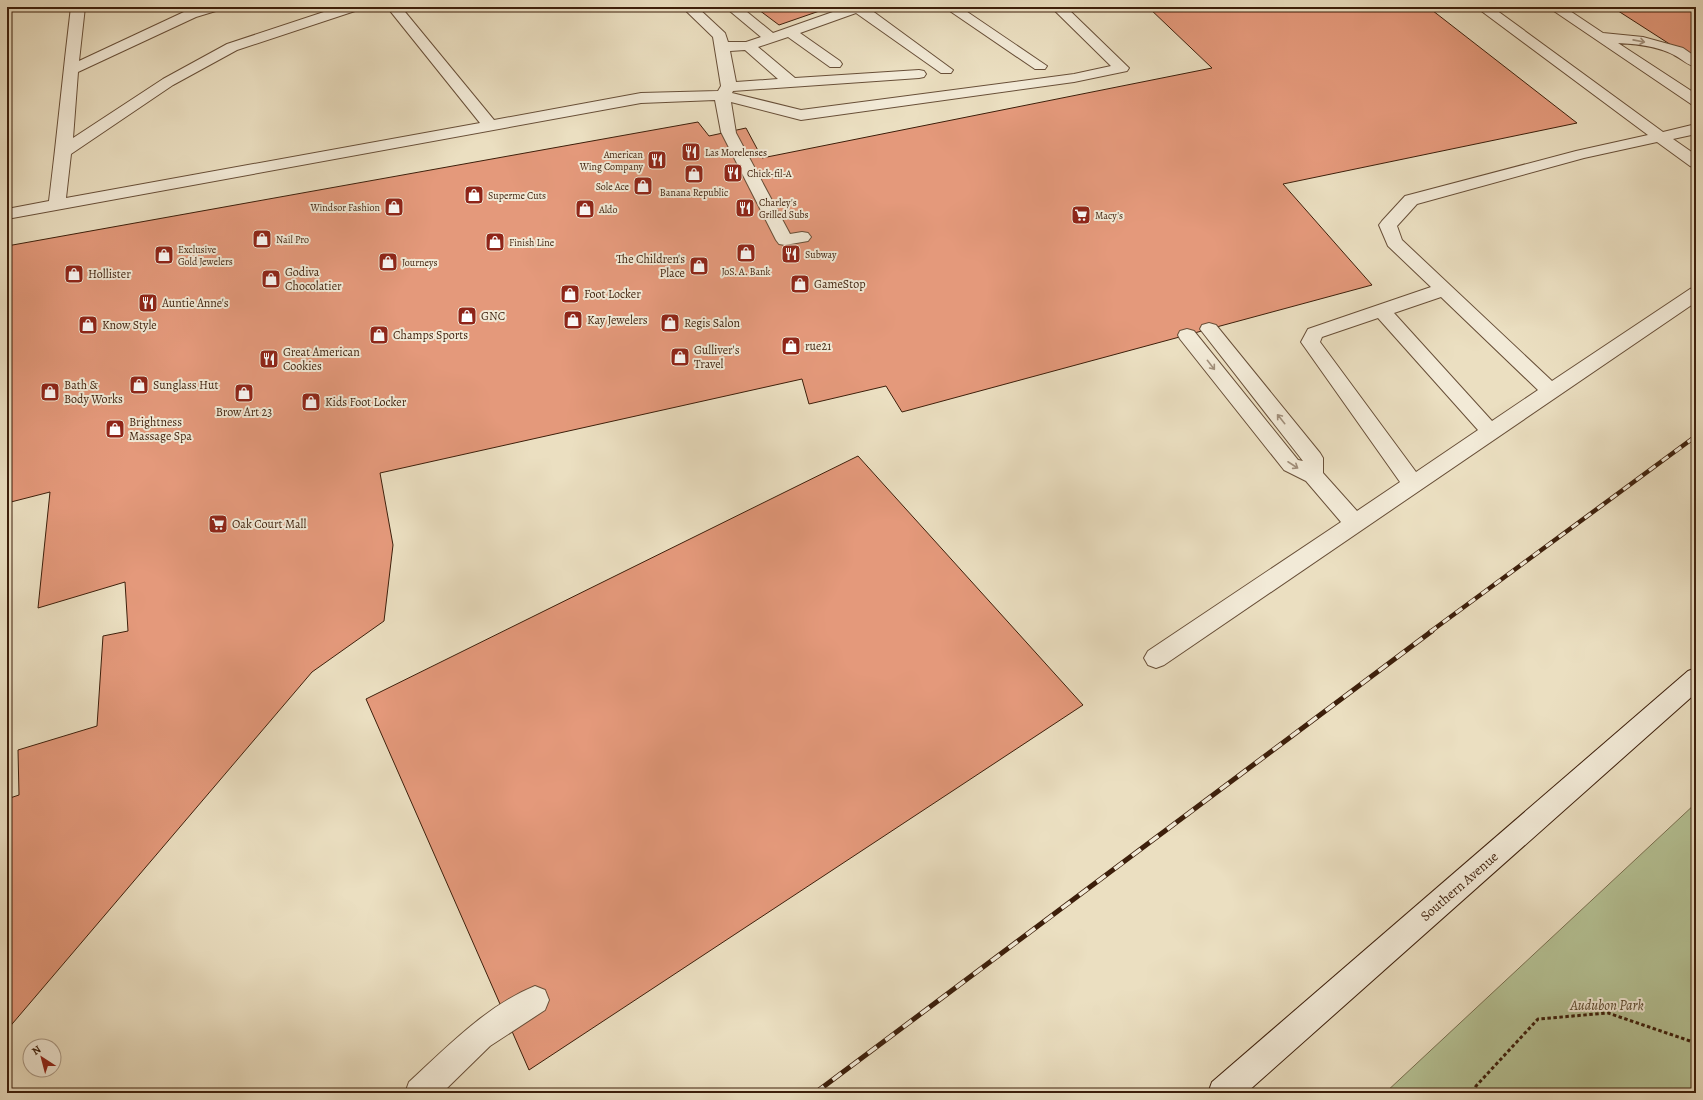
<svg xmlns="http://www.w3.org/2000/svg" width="1703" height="1100" font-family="Alegreya,serif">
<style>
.green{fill:#b5c295;stroke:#797050}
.building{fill:#e4997b;stroke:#3d1f0b}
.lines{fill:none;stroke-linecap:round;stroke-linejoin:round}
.lane-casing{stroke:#684f38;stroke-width:2}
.secondary-casing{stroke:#3d1f0b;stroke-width:2}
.path{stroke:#3d1f0b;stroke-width:3;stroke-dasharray:3.5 2.5;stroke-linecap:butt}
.lane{fill:#f2ead7;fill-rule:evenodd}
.secondary{fill:#f2ead7;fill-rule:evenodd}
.rail-far1-casing{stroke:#3d1f0b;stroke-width:4.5}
.rail-casing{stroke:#3d1f0b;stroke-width:5}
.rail-far1{stroke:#f2ead7;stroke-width:3;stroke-dasharray:8;stroke-linecap:butt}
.rail{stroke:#f2ead7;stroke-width:3.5;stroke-dasharray:11;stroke-linecap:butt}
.oneway{stroke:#a18f7b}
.labels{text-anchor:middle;stroke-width:4;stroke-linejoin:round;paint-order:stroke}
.far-poi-label{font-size:10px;fill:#3d1f0b;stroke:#f2ead7;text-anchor:start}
.poi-label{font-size:12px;fill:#3d1f0b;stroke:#f2ead7;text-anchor:start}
.near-street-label{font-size:14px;fill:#3d1f0b;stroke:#f2ead7}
.near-park-label{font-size:14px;font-style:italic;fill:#5b482e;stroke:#f2ead7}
</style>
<rect width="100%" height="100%" fill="#ebdfc1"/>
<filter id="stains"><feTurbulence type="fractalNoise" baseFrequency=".005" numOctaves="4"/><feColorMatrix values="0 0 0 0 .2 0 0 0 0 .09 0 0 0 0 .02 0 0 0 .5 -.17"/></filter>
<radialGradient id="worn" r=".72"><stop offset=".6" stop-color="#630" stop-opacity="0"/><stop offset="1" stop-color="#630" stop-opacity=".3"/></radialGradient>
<path class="green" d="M1696 803V1093H1385Z"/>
<path class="building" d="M755 7H831L779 25Z
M1148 7H1428L1577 123 1283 184 1372 285 902 412 886 386 809 404 802 379 380 473 393 545 384 621 312 672 7 1030V799L19 795 18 750 97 726 103 636 128 631 125 582 38 608 50 492 7 503V246L698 122 709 136 746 128 762 158 1212 68Z
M1612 7H1696V61Z
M7 17H11L7 36Z
M858 456 1083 705 529 1070 366 699Z"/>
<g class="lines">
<defs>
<path id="lane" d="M71 7H85L79 61 186 11 200 7H221L219 10 196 17 78 72 73 138 163 79 227 44 339 7H360L358 10 237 50 173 85 71 154 66 198 480 123 387 7H401L494 120 641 93 718 91 721 86 713 37 682 7H697L725 33 728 42H746L761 37 725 7H741L773 33 847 7H867L953 70 951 73H941L856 13 800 33 840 61 842 64 840 67H830L788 37 758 47 795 78 919 70 924 71 926 74 924 77 919 78 733 91 732 93 801 110 1074 74 1111 66 1051 7H1066L1129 68 1127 71 1074 82 801 120 731 102 736 133 790 234 802 232 808 233 811 237 808 241 785 245 779 244 776 240 721 132 715 100 641 103 7 219V209L49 201C57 137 63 72 71 7ZM745 50 778 79 736 82 730 51Z
M944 7H960L1047 66 1045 69H1035Z
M1476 7H1492L1663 132 1696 124V134L1673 139 1696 155V168L1690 166 1657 142 1584 158 1417 204 1397 226 1402 240 1552 381 1690 289 1696 287V302L1164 665 1156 668 1148 665 1144 658 1148 651 1341 522 1306 481 1284 470 1180 339 1178 335 1180 331 1187 329 1194 331 1298 460 1303 461 1200 329 1202 325 1209 323 1216 325 1320 453 1323 458V473L1357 511 1400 482 1301 342 1308 329 1431 287 1388 246 1379 225 1382 221 1405 196 1576 151 1648 135ZM1441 297 1538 390 1492 421 1394 313ZM1378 318 1478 430 1416 472 1320 342 1322 337Z
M1548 7H1564L1603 33 1643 37 1683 48 1696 57V67C1687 65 1682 59 1674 55 1658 46 1636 44 1618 43L1696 94V106L1691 104Z
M535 986 545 990 549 1000 545 1010 490 1046 442 1093H405L409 1082C447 1047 486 1006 535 986Z"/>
<path id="secondary" d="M1696 668V693L1246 1093H1208L1212 1082 1688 671Z"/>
</defs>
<use href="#lane" class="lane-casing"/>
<use href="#secondary" class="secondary-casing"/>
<path class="path" d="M1474 1093 1476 1086 1538 1019 1608 1013 1696 1043"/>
<use href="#lane" class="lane"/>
<use href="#secondary" class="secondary"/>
<defs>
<path id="rail-far1" d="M1430 632 1696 436"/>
<path id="rail" d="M815 1093 1432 631"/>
</defs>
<use href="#rail-far1" class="rail-far1-casing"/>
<use href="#rail" class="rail-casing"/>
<use href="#rail-far1" class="rail-far1"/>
<use href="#rail" class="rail"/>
</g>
<defs><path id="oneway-shaft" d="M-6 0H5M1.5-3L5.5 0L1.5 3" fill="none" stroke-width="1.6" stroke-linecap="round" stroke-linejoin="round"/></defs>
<g class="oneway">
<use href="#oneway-shaft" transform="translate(1639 41) rotate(11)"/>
<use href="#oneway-shaft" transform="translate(1211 365) rotate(52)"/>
<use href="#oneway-shaft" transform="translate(1281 419) rotate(-129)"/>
<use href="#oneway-shaft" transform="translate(1293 465) rotate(33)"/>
</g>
<defs>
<symbol id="restaurant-square" viewBox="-11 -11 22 22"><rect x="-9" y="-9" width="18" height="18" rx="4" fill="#8f2418" stroke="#f2ead7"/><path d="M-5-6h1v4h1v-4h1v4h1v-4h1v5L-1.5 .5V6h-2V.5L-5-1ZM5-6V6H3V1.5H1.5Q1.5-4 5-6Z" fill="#fff"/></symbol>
<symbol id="shop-square" viewBox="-11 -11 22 22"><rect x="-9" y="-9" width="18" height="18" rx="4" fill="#8f2418" stroke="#f2ead7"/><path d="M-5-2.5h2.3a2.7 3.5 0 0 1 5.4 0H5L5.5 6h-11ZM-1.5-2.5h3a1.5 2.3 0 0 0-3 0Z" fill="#fff"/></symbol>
<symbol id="supermarket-square" viewBox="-11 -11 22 22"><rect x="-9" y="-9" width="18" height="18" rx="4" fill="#8f2418" stroke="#f2ead7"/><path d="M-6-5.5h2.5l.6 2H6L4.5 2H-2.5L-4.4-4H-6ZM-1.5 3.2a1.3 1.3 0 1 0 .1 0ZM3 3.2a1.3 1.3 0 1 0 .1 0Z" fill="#fff"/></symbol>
</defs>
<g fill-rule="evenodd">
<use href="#restaurant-square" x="680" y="141" width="22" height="22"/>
<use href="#restaurant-square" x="646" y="149" width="22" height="22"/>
<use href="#restaurant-square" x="722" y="162" width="22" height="22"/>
<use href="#shop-square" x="683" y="163" width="22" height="22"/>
<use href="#shop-square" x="632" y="175" width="22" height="22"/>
<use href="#shop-square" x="463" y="184" width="22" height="22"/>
<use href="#shop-square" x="383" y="196" width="22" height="22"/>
<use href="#restaurant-square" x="734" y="197" width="22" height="22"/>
<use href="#shop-square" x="574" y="198" width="22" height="22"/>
<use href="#supermarket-square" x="1070" y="204" width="22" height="22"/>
<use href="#shop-square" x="251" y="228" width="22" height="22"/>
<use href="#shop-square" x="484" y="231" width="22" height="22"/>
<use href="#shop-square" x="735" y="242" width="22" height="22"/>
<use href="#restaurant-square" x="780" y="243" width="22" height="22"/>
<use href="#shop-square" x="153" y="244" width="22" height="22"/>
<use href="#shop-square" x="377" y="251" width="22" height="22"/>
<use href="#shop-square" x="688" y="255" width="22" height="22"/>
<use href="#shop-square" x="63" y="263" width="22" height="22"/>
<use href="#shop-square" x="260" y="268" width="22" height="22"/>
<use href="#shop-square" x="789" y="273" width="22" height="22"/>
<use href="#shop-square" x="559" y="283" width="22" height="22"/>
<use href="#restaurant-square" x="137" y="292" width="22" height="22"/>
<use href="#shop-square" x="456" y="305" width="22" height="22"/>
<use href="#shop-square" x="562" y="309" width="22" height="22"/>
<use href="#shop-square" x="659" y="312" width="22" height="22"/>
<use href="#shop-square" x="77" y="314" width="22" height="22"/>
<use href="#shop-square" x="368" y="324" width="22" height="22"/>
<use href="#shop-square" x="780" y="335" width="22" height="22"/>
<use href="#shop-square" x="669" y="346" width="22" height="22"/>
<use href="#restaurant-square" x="258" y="348" width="22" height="22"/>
<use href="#shop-square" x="128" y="374" width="22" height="22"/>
<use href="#shop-square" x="39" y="381" width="22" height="22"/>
<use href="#shop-square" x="233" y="382" width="22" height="22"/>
<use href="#shop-square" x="300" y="391" width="22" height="22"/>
<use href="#shop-square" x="104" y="418" width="22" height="22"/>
<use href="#supermarket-square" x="207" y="513" width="22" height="22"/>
</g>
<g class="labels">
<g class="far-poi-label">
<text x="705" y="156">Las Morelenses</text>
<text x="643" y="158" text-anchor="end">American<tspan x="643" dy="12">Wing Company</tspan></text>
<text x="747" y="177">Chick-fil-A</text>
<text x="629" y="190" text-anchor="end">Sole Ace</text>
<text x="694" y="196" text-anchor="middle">Banana Republic</text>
<text x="488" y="199">Superme Cuts</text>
<text x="759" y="206">Charley's<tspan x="759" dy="12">Grilled Subs</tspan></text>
<text x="380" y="211" text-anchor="end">Windsor Fashion</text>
<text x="599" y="213">Aldo</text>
<text x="1095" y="219">Macy's</text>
<text x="276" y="243">Nail Pro</text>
<text x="509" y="246">Finish Line</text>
<text x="178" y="253">Exclusive<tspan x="178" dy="12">Gold Jewelers</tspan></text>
<text x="805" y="258">Subway</text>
<text x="402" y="266">Journeys</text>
<text x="746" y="275" text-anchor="middle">JoS. A. Bank</text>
</g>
<g class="poi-label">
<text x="685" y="263" text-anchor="end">The Children's<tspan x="685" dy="14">Place</tspan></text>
<text x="285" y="276">Godiva<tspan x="285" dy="14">Chocolatier</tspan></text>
<text x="88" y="278">Hollister</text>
<text x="814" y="288">GameStop</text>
<text x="584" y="298">Foot Locker</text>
<text x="162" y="307">Auntie Anne's</text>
<text x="481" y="320">GNC</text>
<text x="587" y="324">Kay Jewelers</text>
<text x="684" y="327">Regis Salon</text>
<text x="102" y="329">Know Style</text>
<text x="393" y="339">Champs Sports</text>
<text x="805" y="350">rue21</text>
<text x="694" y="354">Gulliver's<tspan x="694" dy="14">Travel</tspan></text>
<text x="283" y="356">Great American<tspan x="283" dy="14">Cookies</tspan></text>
<text x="64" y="389">Bath &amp;<tspan x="64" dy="14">Body Works</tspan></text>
<text x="153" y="389">Sunglass Hut</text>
<text x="325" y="406">Kids Foot Locker</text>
<text x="244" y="416" text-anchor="middle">Brow Art 23</text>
<text x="129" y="426">Brightness<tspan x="129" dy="14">Massage Spa</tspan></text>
<text x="232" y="528">Oak Court Mall</text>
</g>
<g class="near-street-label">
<text transform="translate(1459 886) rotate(-41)" y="5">Southern Avenue</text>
</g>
<g class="near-park-label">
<text x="1607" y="1010">Audubon Park</text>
</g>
</g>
<rect width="1703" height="1100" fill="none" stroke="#ebdfc1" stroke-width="24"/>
<rect x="8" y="8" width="1687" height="1084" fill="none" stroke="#3d1f0b" stroke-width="2"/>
<rect x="12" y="12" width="1679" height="1076" fill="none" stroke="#3d1f0b"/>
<g transform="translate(42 1058) rotate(324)"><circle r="19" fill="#f2ead7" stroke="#aa9985"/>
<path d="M0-3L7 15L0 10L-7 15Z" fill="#8f2418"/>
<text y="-6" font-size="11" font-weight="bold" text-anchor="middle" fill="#3d1f0b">N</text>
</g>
<rect width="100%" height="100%" filter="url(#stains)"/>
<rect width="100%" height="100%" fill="url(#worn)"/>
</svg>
